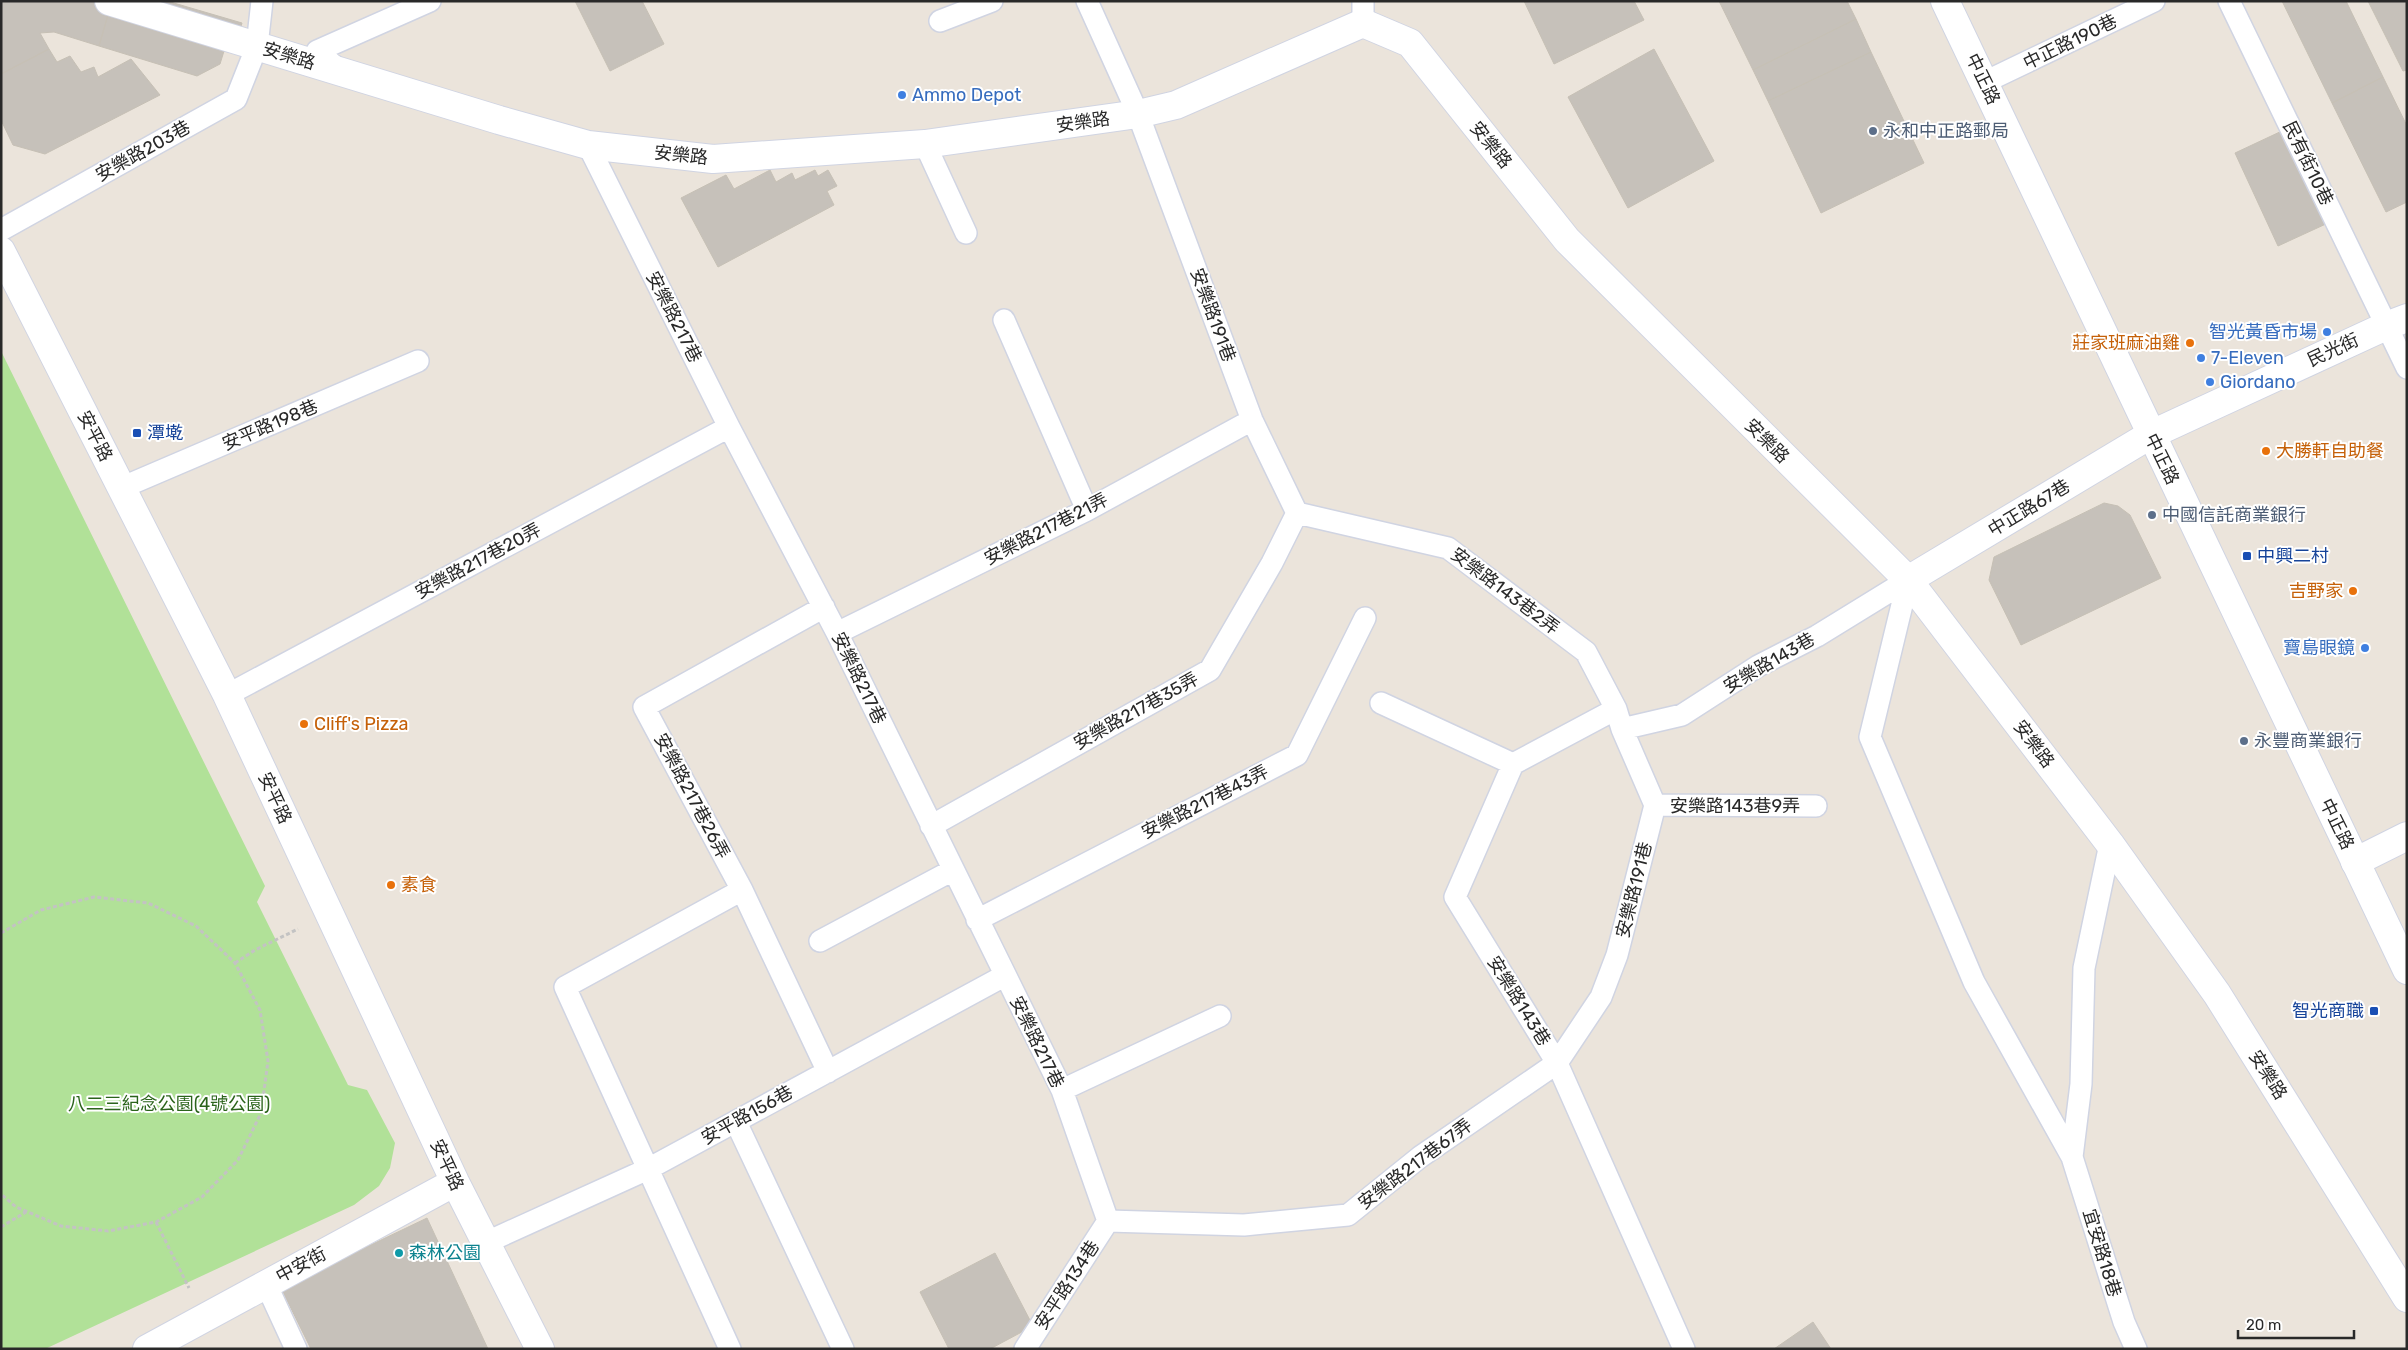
<svg xmlns="http://www.w3.org/2000/svg" width="2408" height="1350" font-family="Rubik,'Noto Sans TC',sans-serif">
<style>
.green{fill:#b1e198}
.building{fill:#c6c1ba;stroke:#c6c0b5}
.lines{fill:none;stroke-linecap:round;stroke-linejoin:round}
.service-casing{stroke:#d0d4e2;stroke-width:24}
.minor-casing{stroke:#d0d4e2;stroke-width:30}
.tertiary-casing{stroke:#d0d4e2;stroke-width:30}
.path{stroke:#c3c3c3;stroke-width:3;stroke-dasharray:4 2.5;stroke-linecap:butt}
.service{stroke:#fff;stroke-width:21}
.minor{stroke:#fff;stroke-width:28}
.tertiary{stroke:#fff;stroke-width:28}
.shop-dot{fill:#3f7fe0;stroke:#fff;stroke-width:2}
.service-dot{fill:#5c6f8a;stroke:#fff;stroke-width:2}
.food-dot{fill:#e8710a;stroke:#fff;stroke-width:2}
.transit-dot{fill:#1a4fb4;stroke:#fff;stroke-width:2}
.culture-dot{fill:#0f9aa8;stroke:#fff;stroke-width:2}
.labels{text-anchor:middle;stroke-width:4;stroke-linejoin:round;paint-order:stroke}
.street-label{font-size:18px;fill:#292929;stroke:#fff}
.shop-label{font-size:18px;fill:#366cbe;stroke:#fff;text-anchor:start}
.service-label{font-size:18px;fill:#4e5e75;stroke:#fff;text-anchor:start}
.food-label{font-size:18px;fill:#c56008;stroke:#fff;text-anchor:start}
.transit-label{font-size:18px;fill:#164399;stroke:#fff;text-anchor:start}
.park-label{font-size:18px;fill:#2b641b;stroke:#fff}
.culture-label{font-size:18px;fill:#0d838f;stroke:#fff;text-anchor:start}
</style>
<rect width="100%" height="100%" fill="#ebe4db"/>
<path class="green" d="M1 351 265 886 257 902 348 1085 367 1090 395 1143 390 1168 379 1186 354 1205 45 1349H1Z"/>
<path class="building" d="M1 1H112L99 46 54 32 40 33 49 49 1 74Z
M112 1H167L242 23 233 53 224 51 220 64 197 76 99 46Z
M575 1H642L664 44 610 71Z
M1524 1H1634L1644 20 1554 64Z
M1719 1H1847L1856 19 1753 70Z
M2282 1H2346L2383 77 2332 103Z
M2368 1H2407V70L2403 71Z
M1856 19 1871 52 1768 101 1753 70Z
M49 49 57 62 70 56 81 72 94 67 98 77 131 59 160 95 45 154 13 145 1 120V74Z
M1654 49 1714 161 1628 208 1568 97Z
M1871 52 1924 163 1821 213 1768 101Z
M2383 77 2407 126V202L2386 212 2332 103Z
M2284 130 2328 223 2278 246 2235 153Z
M770 170 776 182 792 173 795 180 815 170 818 176 828 170 837 186 827 191 834 205 718 267 681 198 726 175 734 189Z
M2104 503 2118 506 2130 515 2161 578 2021 645 1989 580 1994 557Z
M427 1218 488 1349H311L281 1288Z
M995 1253 1033 1326 990 1349H949L920 1292Z
M1813 1322 1831 1349H1774Z"/>
<g class="lines">
<defs>
<path id="service" d="M1087 1 1138 114 1252 420 1297 513
M2229 1 2407 368
M940 21 992 1
M1363 23V1
M338 69 317 51 430 1
M1985 82 2154 1
M925 144 966 233
M588 145 729 427 837 633 1062 1090 1108 1221
M1 230 236 99 257 46 262 1
M1004 320 1087 510
M121 488 418 361
M1908 580 1870 737 1974 982 2072 1157 2124 1322 2136 1349
M824 607 644 707 742 890 828 1072
M837 633 1087 510 1252 420
M227 695 729 427
M1381 703 1513 764
M1616 709 1513 764 1455 897 1557 1063 1684 1349
M1622 729 1682 715 1758 666 1817 636 1908 580
M1655 805 1816 806
M931 826 1210 670 1272 563 1297 513
M977 920 1297 755 1365 618
M820 941 953 870
M1062 1090 1220 1016
M736 1122 843 1349
M2072 1157 2081 1084 2084 968 2110 844
M1108 1221 1244 1225 1348 1215 1420 1157 1557 1063 1601 997 1617 955 1655 805 1622 729 1616 709 1586 652 1448 548 1297 513
M485 1243 648 1169 1004 976
M266 1284 296 1349
M730 1349 565 987 742 890
M1025 1349 1108 1221"/>
<path id="minor" d="M109 1 499 120 588 145 713 159 925 144 1138 114 1176 105 1363 23 1410 43 1567 240 1908 580 2110 844 2217 994 2407 1298
M1 251 227 695 455 1182 540 1349
M1908 580 2150 435 2386 326 2407 318
M2355 862 2407 836
M147 1349 455 1182"/>
<path id="tertiary" d="M1945 1 2407 970"/>
</defs>
<use href="#service" class="service-casing"/>
<use href="#minor" class="minor-casing"/>
<use href="#tertiary" class="tertiary-casing"/>
<path class="path" d="M1 933 41 910 94 897 148 903 196 926 235 963 260 1010 268 1061 261 1113 238 1160 202 1197 156 1222 108 1231 61 1226 16 1207 1 1194
M235 963 255 950 298 929
M156 1222 189 1288
M1 1227 26 1212"/>
<use href="#service" class="service"/>
<use href="#minor" class="minor"/>
<use href="#tertiary" class="tertiary"/>
</g>
<g class="shop-dot">
<circle cx="902" cy="95" r="5"/>
<circle cx="2327" cy="332" r="5"/>
<circle cx="2201" cy="358" r="5"/>
<circle cx="2210" cy="382" r="5"/>
<circle cx="2365" cy="648" r="5"/>
</g>
<g class="service-dot">
<circle cx="1873" cy="131" r="5"/>
<circle cx="2152" cy="515" r="5"/>
<circle cx="2244" cy="741" r="5"/>
</g>
<g class="food-dot">
<circle cx="2190" cy="343" r="5"/>
<circle cx="2266" cy="451" r="5"/>
<circle cx="2353" cy="591" r="5"/>
<circle cx="304" cy="724" r="5"/>
<circle cx="391" cy="885" r="5"/>
</g>
<g class="transit-dot">
<rect x="132" y="428" width="10" height="10" rx="2.5"/>
<rect x="2242" y="551" width="10" height="10" rx="2.5"/>
<rect x="2369" y="1006" width="10" height="10" rx="2.5"/>
</g>
<circle class="culture-dot" cx="399" cy="1253" r="5"/>
<g class="labels">
<g class="street-label">
<text transform="translate(2070 42) rotate(-26)" y="6">中正路190巷</text>
<text transform="translate(289 56) rotate(17)" y="6">安樂路</text>
<text transform="translate(1983 79) rotate(64)" y="6">中正路</text>
<text transform="translate(1083 122) rotate(-8)" y="6">安樂路</text>
<text transform="translate(1491 145) rotate(51)" y="6">安樂路</text>
<text transform="translate(143 151) rotate(-29)" y="6">安樂路203巷</text>
<text transform="translate(681 155) rotate(6)" y="6">安樂路</text>
<text transform="translate(2308 163) rotate(64)" y="6">民有街10巷</text>
<text transform="translate(1213 315) rotate(70)" y="6">安樂路191巷</text>
<text transform="translate(674 317) rotate(63)" y="6">安樂路217巷</text>
<text transform="translate(2333 350) rotate(-25)" y="6">民光街</text>
<text transform="translate(270 425) rotate(-23)" y="6">安平路198巷</text>
<text transform="translate(95 436) rotate(63)" y="6">安平路</text>
<text transform="translate(1767 441) rotate(45)" y="6">安樂路</text>
<text transform="translate(2162 459) rotate(64)" y="6">中正路</text>
<text transform="translate(2029 508) rotate(-31)" y="6">中正路67巷</text>
<text transform="translate(1046 529) rotate(-27)" y="6">安樂路217巷21弄</text>
<text transform="translate(478 561) rotate(-28)" y="6">安樂路217巷20弄</text>
<text transform="translate(1505 591) rotate(37)" y="6">安樂路143巷2弄</text>
<text transform="translate(1769 663) rotate(-30)" y="6">安樂路143巷</text>
<text transform="translate(859 678) rotate(64)" y="6">安樂路217巷</text>
<text transform="translate(1136 711) rotate(-29)" y="6">安樂路217巷35弄</text>
<text transform="translate(2034 744) rotate(53)" y="6">安樂路</text>
<text transform="translate(692 796) rotate(62)" y="6">安樂路217巷26弄</text>
<text transform="translate(275 798) rotate(65)" y="6">安平路</text>
<text transform="translate(1205 802) rotate(-27)" y="6">安樂路217巷43弄</text>
<text x="1735" y="812">安樂路143巷9弄</text>
<text transform="translate(2337 824) rotate(64)" y="6">中正路</text>
<text transform="translate(1634 890) rotate(-76)" y="6">安樂路191巷</text>
<text transform="translate(1519 1001) rotate(58)" y="6">安樂路143巷</text>
<text transform="translate(1037 1042) rotate(64)" y="6">安樂路217巷</text>
<text transform="translate(2268 1075) rotate(58)" y="6">安樂路</text>
<text transform="translate(747 1115) rotate(-29)" y="6">安平路156巷</text>
<text transform="translate(1415 1164) rotate(-37)" y="6">安樂路217巷67弄</text>
<text transform="translate(447 1165) rotate(65)" y="6">安平路</text>
<text transform="translate(2102 1253) rotate(73)" y="6">宜安路18巷</text>
<text transform="translate(301 1265) rotate(-28)" y="6">中安街</text>
<text transform="translate(1067 1285) rotate(-57)" y="6">安平路134巷</text>
</g>
<g class="shop-label">
<text x="912" y="101">Ammo Depot</text>
<text x="2317" y="338" text-anchor="end">智光黃昏市場</text>
<text x="2211" y="364">7-Eleven</text>
<text x="2220" y="388">Giordano</text>
<text x="2355" y="654" text-anchor="end">寶島眼鏡</text>
</g>
<g class="service-label">
<text x="1883" y="137">永和中正路郵局</text>
<text x="2162" y="521">中國信託商業銀行</text>
<text x="2254" y="747">永豐商業銀行</text>
</g>
<g class="food-label">
<text x="2180" y="349" text-anchor="end">莊家班麻油雞</text>
<text x="2276" y="457">大勝軒自助餐</text>
<text x="2343" y="597" text-anchor="end">吉野家</text>
<text x="314" y="730">Cliff's Pizza</text>
<text x="401" y="891">素食</text>
</g>
<g class="transit-label">
<text x="147" y="439">潭墘</text>
<text x="2257" y="562">中興二村</text>
<text x="2364" y="1017" text-anchor="end">智光商職</text>
</g>
<g class="park-label">
<text x="169" y="1110">八二三紀念公園(4號公園)</text>
</g>
<g class="culture-label">
<text x="409" y="1259">森林公園</text>
</g>
</g>
<rect width="2408" height="1350" fill="none" stroke="#292929" stroke-width="5"/>
<path d="M2238 1330v8h116v-8" fill="none" stroke="#292929" stroke-width="2.5"/>
<text x="2246" y="1330" font-size="15" fill="#292929" stroke="#ffffff" stroke-width="4" paint-order="stroke">20 m</text>
</svg>
